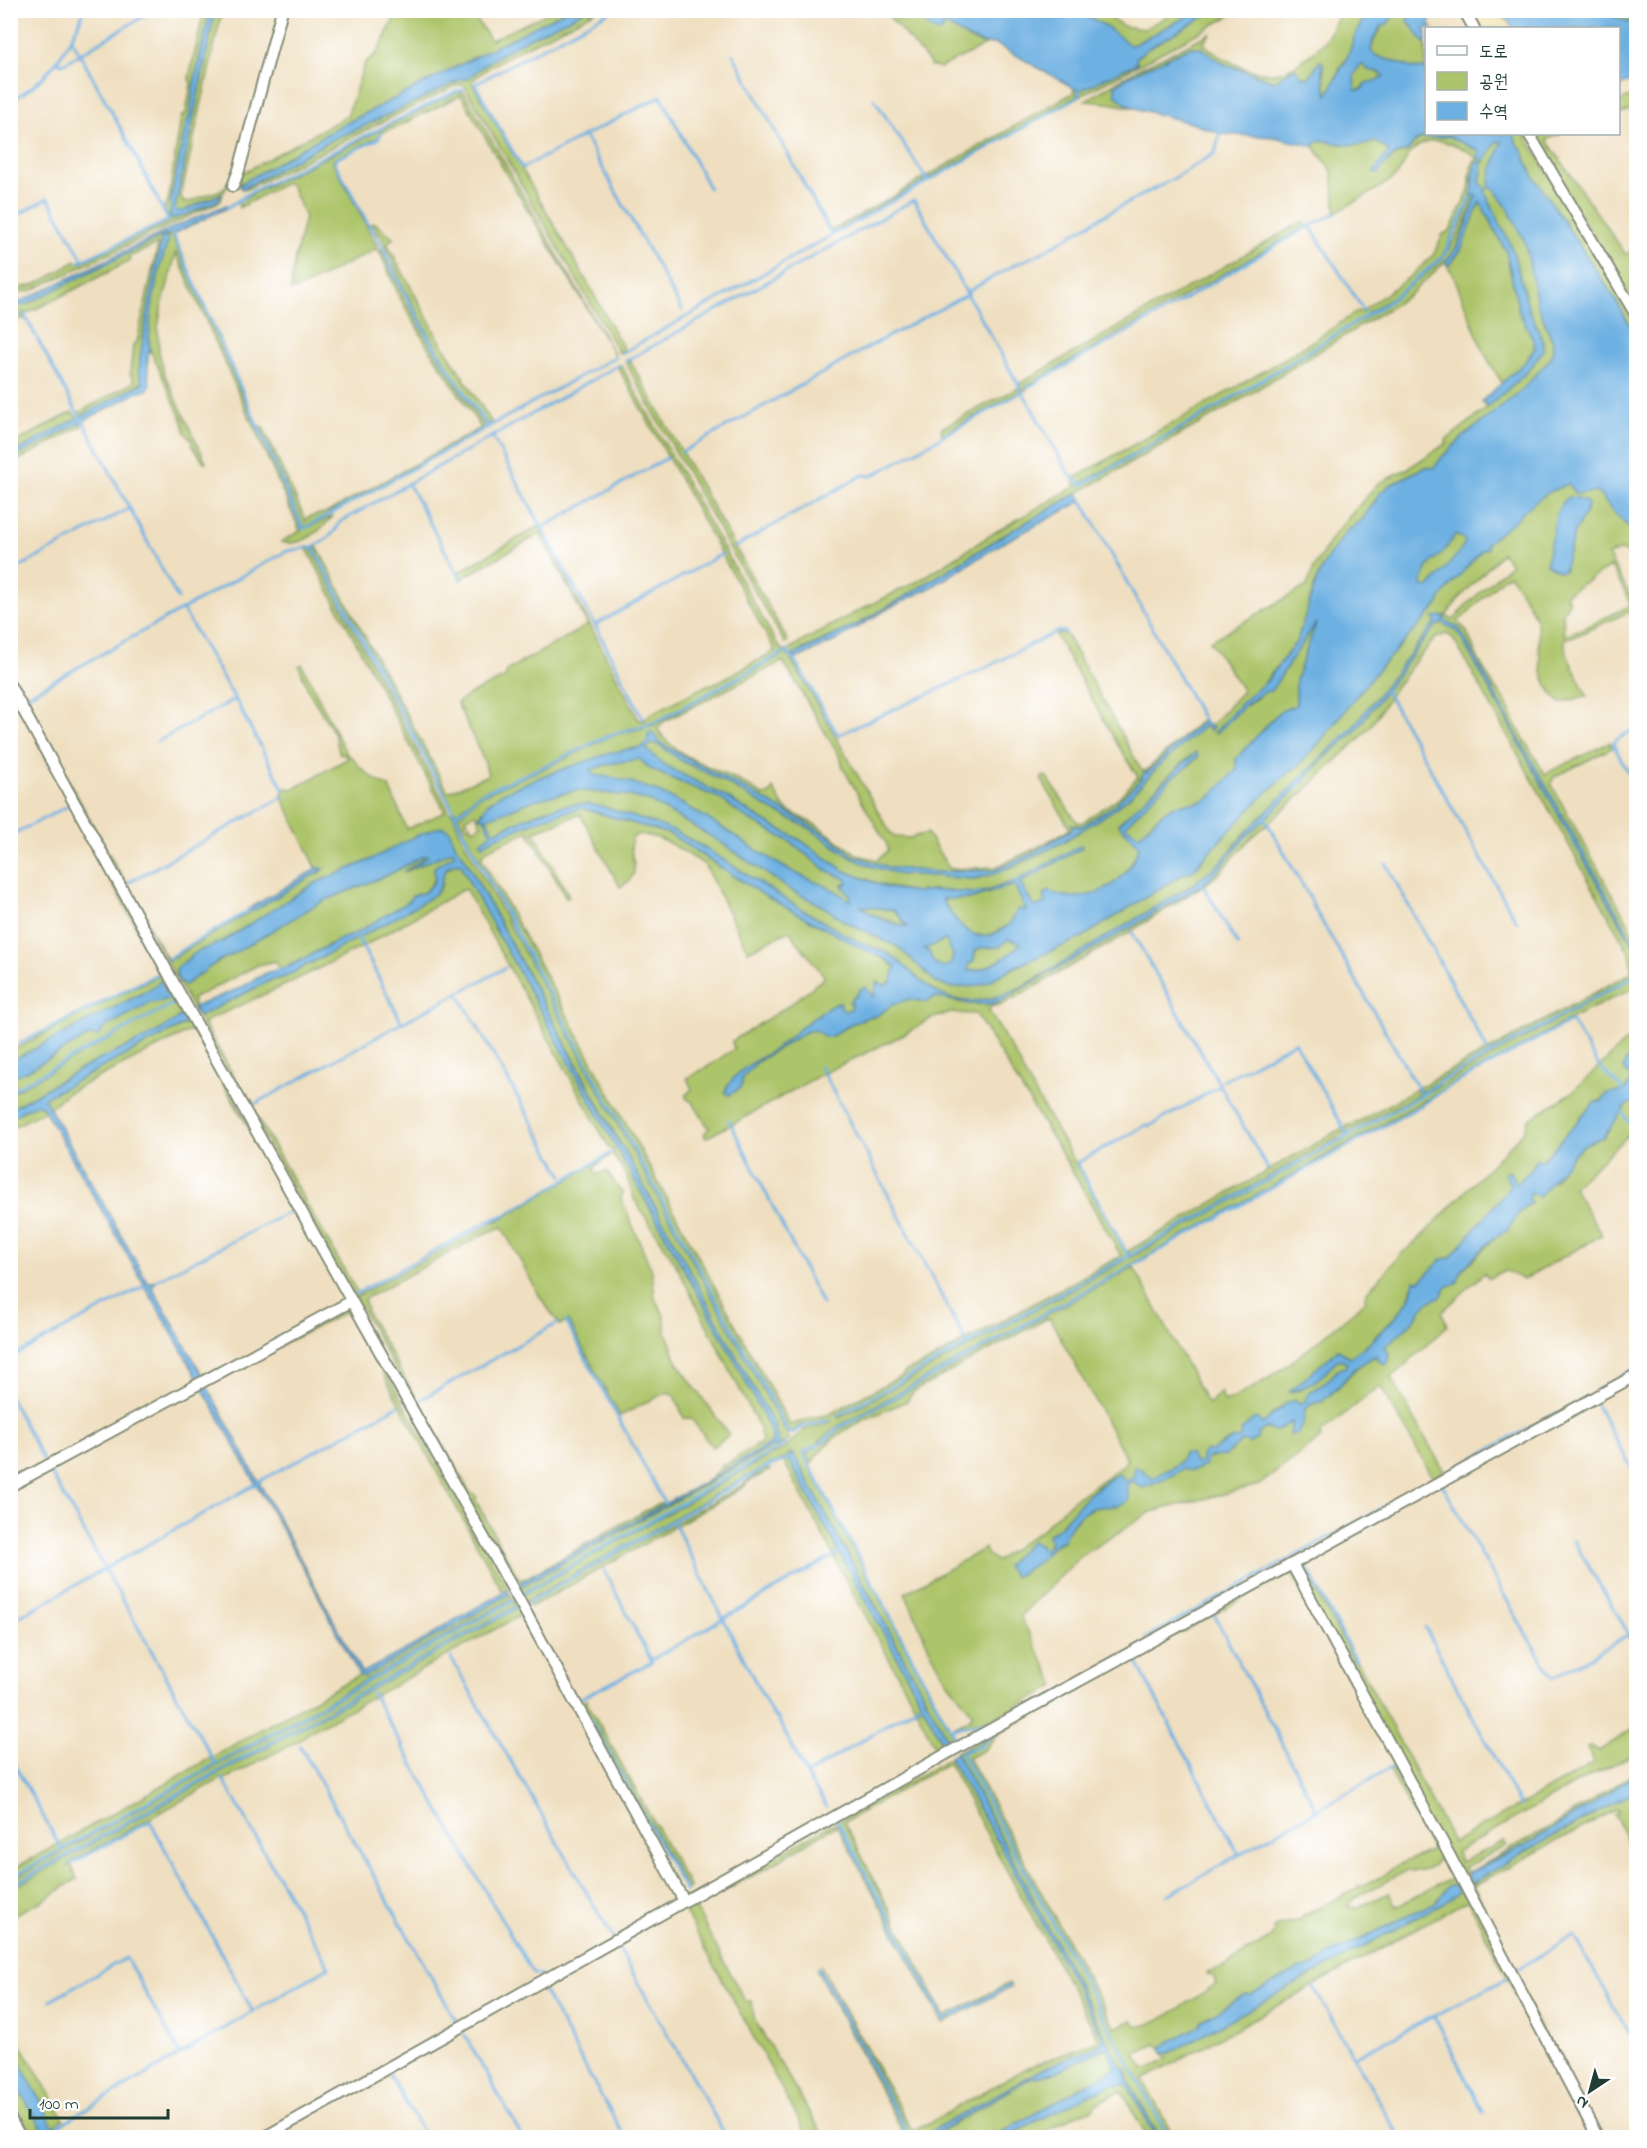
<svg xmlns="http://www.w3.org/2000/svg" width="1647" height="2148" font-family="'Indie Flower','Poor Story',sans-serif">
<style>
.green{fill:#adc56a;stroke:#66814f;stroke-width:1.5;fill-rule:evenodd}
.sand{fill:#eeda9e;stroke:#868c69;stroke-width:1.5}
.water{fill:#6db0e2;stroke:#46768b;stroke-width:1.5;fill-rule:evenodd}
.lines{fill:none;stroke-linecap:round;stroke-linejoin:round}
.stream{stroke:#6db0e2;stroke-width:3}
.minor-casing{stroke:#878e7a;stroke-width:14}
.minor{stroke:#fff;stroke-width:10}
.rail{stroke:#1f3d34;stroke-width:3}
</style>
<rect width="100%" height="100%" fill="#fff"/>
<filter id="ink" filterUnits="userSpaceOnUse"><feTurbulence type="fractalNoise" baseFrequency=".0167" numOctaves="2"/><feDisplacementMap in="SourceGraphic" scale="12" xChannelSelector="R" yChannelSelector="G"/><feConvolveMatrix kernelMatrix="1 2 1 2 8 2 1 2 1" color-interpolation-filters="sRGB"/></filter>
<filter id="wash" filterUnits="userSpaceOnUse"><feTurbulence type="fractalNoise" baseFrequency=".008" numOctaves="4" result="noise"/><feDisplacementMap in="SourceGraphic" scale="24" xChannelSelector="R" yChannelSelector="G"/><feGaussianBlur stdDeviation="1.35" result="paint"/><feColorMatrix in="noise" values="0 0 0 0 0 0 0 0 0 0 0 0 0 0 0 0 0 1.4 0 .05"/><feComposite in="paint" operator="in"/></filter>
<g filter="url(#wash)">
<rect width="100%" height="100%" fill="#efdfc0"/>
<path class="green" d="M204 11H210L194 83 190 115 186 124 171 199 170 219 164 210 169 197 181 117 186 113 191 84 189 78Z
M215 11H222L181 196 183 202H189L223 189 235 175 223 193 221 201 30 291 11 293 10 287C32 292 58 271 76 261L80 263 183 215 220 194 183 211H176L175 209Z
M398 11H470L491 40 552 11H565L337 128 239 185 242 170 246 171 347 116 365 63 377 53Z
M585 11H596L523 48 491 66 473 80 472 83 589 285 624 350 619 353 464 85H457L247 189H242L335 138 356 130 462 79H468C496 51 549 29 585 11Z
M884 11H889L898 20 909 18V11H926L941 25 946 24 970 40 986 45 940 68 930 66 929 62Z
M1079 11H1100L1123 26 1144 29 1176 11H1197L1135 44 1129 45 1107 27Z
M1214 11H1239L1080 96 1079 91 1137 63 1136 59 1148 48Z
M1342 11H1368L1356 33 1347 58 1341 66 1329 93 1326 96 1323 63 1320 61 1309 79C1298 74 1283 74 1274 81L1224 64 1201 48 1190 47 1129 76 1115 86V95L1125 103 1135 108 1108 103 1085 101 1134 71 1211 33 1203 43C1221 59 1255 78 1280 72 1294 69 1313 53 1323 43 1331 34 1335 20 1342 11Z
M1396 11H1410V15L1426 45V68C1409 70 1407 65 1393 61 1384 58 1377 58 1371 51 1376 29 1384 27 1396 11Z
M1600 11H1636V20L1629 22Z
M1359 65H1364L1384 76 1379 80 1363 86 1361 90H1355L1354 76Z
M1074 89 1077 90 1076 97 928 179 927 176 1073 93Z
M464 92 615 355 508 177 461 95 395 128 380 133 377 138 334 159 333 162 378 248 381 249 405 300 431 345 485 428 371 492 304 527 260 426 264 429 306 521 308 517 328 512 481 428 427 345 400 298 378 248 302 287 291 291 293 267 305 217 292 188 287 182 239 208 238 205 252 194 455 93Z
M1636 95V108L1619 114V101Z
M1514 134H1525L1636 322V351L1634 349 1633 330 1615 299 1533 175 1521 148 1517 145Z
M1535 134H1562L1548 139V142L1626 255 1636 247V305L1562 185Z
M1447 135 1479 151 1497 141 1502 143 1492 169 1491 184 1508 209 1525 242 1544 321 1553 342V350L1550 359 1522 390 1464 436 1442 457 1434 468 1424 467 1390 485 1382 492 1362 520 1346 532 1326 560 1317 579 1297 641 1245 707 1266 691 1271 690 1318 620 1296 680V705L1279 712 1236 759 1237 769C1228 778 1218 793 1207 799 1197 804 1185 802 1175 806 1162 811 1147 825 1139 836L1124 826 1173 777 1186 768 1198 757 1196 752C1168 772 1145 802 1118 824L1139 845C1130 882 1092 905 1056 895L1046 903 1035 907 1019 883 1082 848 1055 859 1018 880 987 891 974 893 932 890 917 892 888 887 845 871 800 840 764 821 726 797 664 765 646 749 652 743 659 745 682 761 725 782 772 810 809 828 852 858 902 875 906 874 974 879 995 874 1026 861 1061 843 1112 811 1129 797 1158 767 1202 728 1205 726 1213 728 1210 726 1243 691 1210 641 1307 586 1314 567 1333 536 1377 484 1407 469 1447 443 1446 440 1487 408 1482 401 1488 407 1529 370 1536 359 1538 328 1529 310 1512 248 1485 192 1487 190 1480 183 1483 163 1472 177 1473 192 1442 256 1397 294 1367 313 1366 316 1211 410 1078 485 1082 486 1212 412 1383 307 1442 261 1456 237 1474 195H1477L1453 255 1408 296 1386 310 1227 408 1004 535 911 593 860 623 801 650 793 655 795 660 787 650 654 722 610 734 552 762 478 794 458 812 453 810 314 548 317 547 448 792 488 775 485 763 457 703 468 695 506 677V671L588 625 540 534 462 578 457 573 539 526 639 720 644 721 650 714 709 684H714L775 651 618 367 621 365 777 644 782 650H787L852 614 920 580 997 531 1076 486 1074 482 1076 481 1075 478C1170 423 1268 373 1358 311L1363 312 1367 307 1412 275 1434 254 1443 234 1450 231 1469 190 1471 168 1476 157C1457 143 1428 131 1410 154 1404 161 1402 171 1395 177 1377 191 1355 201 1336 213L1332 170 1313 146 1320 140C1341 144 1355 148 1376 141L1390 151 1375 172 1401 152 1408 151C1420 130 1431 142 1447 135Z
M923 178 925 181 833 233 832 230 893 197Z
M1480 202 1506 251 1519 312 1533 339 1535 348 1525 362 1502 383 1484 353 1454 277 1448 266 1457 256Z
M1302 222 1307 226 1026 386 1027 389 1024 391 1020 383Z
M375 223 394 238 387 243 439 339 492 423 488 425C454 381 427 331 401 282 393 265 385 236 371 224Z
M171 233 302 530 333 516C320 531 303 547 281 542L300 531 176 253 161 310 158 328 159 352 164 373 206 462H204L192 445V440L185 433 183 422 150 349C146 325 159 265 168 242L162 239 145 324 139 372 143 382 82 417 78 413 134 382 130 373 133 345 137 342 158 244 129 257 130 261 26 314 24 312 22 313 24 319 11 317 10 305 17 306 27 304 95 268Z
M630 360 788 641 785 643 730 549 626 363Z
M1018 388 1020 392 942 434 941 428Z
M72 412 78 419 11 454V445Z
M80 422 82 426 11 464V459Z
M1569 484 1576 494 1597 492 1617 516 1636 533V557L1622 550 1608 555 1633 600 1636 601V604L1631 607 1633 610 1578 635 1564 639 1568 657 1587 696 1560 703C1534 674 1542 659 1537 624 1535 611 1518 587 1510 575L1504 577 1458 622 1466 630 1479 660 1495 688 1504 698 1518 729 1545 774 1610 742 1612 748 1554 777 1551 784 1636 937V946L1516 733 1463 635 1459 628 1444 620 1445 616 1434 617 1437 620 1352 728 1242 836 1221 862 1194 884 1024 986C1002 997 978 1005 954 999 928 993 912 970 891 955 883 950 871 948 862 943 844 935 827 924 810 914 764 888 721 855 674 831 661 825 645 821 631 816 616 811 599 804 583 804 553 803 523 820 496 831H493L486 817 501 813 534 800 577 790 630 796 649 801 714 838 791 890 824 907 844 921 898 947 912 960 977 986 1061 946 1081 938 1183 873C1193 872 1197 868 1202 860L1263 796 1289 772 1297 767 1315 748 1375 673 1438 605 1442 596 1486 544 1513 522 1525 508 1552 489ZM1567 500 1588 504 1585 514 1574 533 1564 571 1561 504ZM1502 553 1511 564 1465 606 1454 620 1446 616 1457 601ZM1611 566 1630 602 1629 606 1582 629 1564 635 1563 612 1569 602 1566 594Z
M1455 535 1463 538 1465 543C1457 559 1442 572 1430 586L1427 588 1421 586C1424 564 1442 552 1455 535Z
M311 548 449 811 453 814 460 833 481 873 790 1440 781 1444 782 1447 521 1593 518 1588 776 1445 777 1447 775 1427 463 855 457 849 449 831 425 834 412 838 370 860 313 884 225 940 195 953 176 969V976L208 968 321 902 390 874 425 855H429L406 871 453 851 455 855C449 861 442 868 437 874 429 887 430 893 412 896L410 901 353 935C327 943 304 960 279 970L276 961 258 965 192 999 196 1013 200 1016 271 980 283 978 437 893 442 885V873L456 863 461 864 470 884 735 1361 769 1427 773 1442 712 1478V1476L719 1470 722 1464 724 1466 762 1442 759 1427 674 1261 634 1199C631 1182 623 1168 612 1154L597 1165 594 1170 597 1174 607 1171 618 1188 623 1192 621 1198 652 1271 655 1299 664 1315 666 1332 678 1364 729 1435 712 1447 691 1418H684L674 1395 667 1392 620 1416 568 1321 560 1325 540 1297 502 1227 486 1233 364 1299 368 1314 470 1492 476 1496V1501L519 1579H524C570 1554 614 1526 661 1503L663 1505 517 1586 513 1583 355 1297 506 1216 613 1153 614 1150 610 1149 466 890H462L364 946 285 985 208 1020 204 1024 357 1292 352 1295 20 698 22 696 168 961 309 877 320 873 324 869 316 867 283 799 282 793 286 788 293 789 347 759 345 755 340 754 334 733 308 690 299 666 302 664 346 753 349 756 353 758C359 769 378 782 389 787L407 829 445 812 307 549Z
M1442 623 1455 630 1460 636 1576 847 1636 950V987L1570 1019 1131 1265 836 1427 817 1444 802 1453 957 1744 938 1753 916 1709 922 1705 940 1738 941 1744 949 1742 794 1455 791 1453C783 1462 768 1466 757 1471L525 1602 521 1596 771 1455 786 1448 803 1430 831 1422 829 1419 799 1426 793 1431H789L546 987 462 828 470 824 473 829 481 825 476 813 466 818 468 821 462 825 458 815 463 813 478 797 552 765 611 736 654 725 786 653 796 667 890 832 895 837 910 838 927 833 948 867 952 869 996 867 1038 847 1070 829 1043 782 1041 779 1044 776 1047 777 1076 821 1081 823 1118 798 1138 777 1118 745 1055 634 1057 633 1066 634 1142 771 1146 770 1202 720 1203 722 1140 778 1139 781 1112 807 1082 826 1071 824 1074 829 1031 854 996 870 937 872 891 868 854 856 829 836 799 819 648 737V740L643 747 627 749C589 762 496 783 479 817L484 818 491 834 484 839 483 845 494 838 547 817 582 808 670 834 722 869 726 870 732 876 885 959 896 968C894 977 893 981 884 985L878 982 873 997 868 991C861 994 853 995 849 1002L852 1004 851 1009 845 1011 841 1008 840 1002C822 1008 796 1032 780 1045 766 1056 747 1063 735 1077 731 1081 730 1084 726 1088L729 1095 741 1087 743 1077 757 1062 807 1031 815 1030 825 1037 832 1036 849 1025 868 1017H875L892 1005 909 999 926 1002 935 997 970 1004H990L1000 1001 1133 926 1206 882 1218 870 1244 839 1304 781 1316 766 1355 731 1421 644 1435 627ZM1446 634 1451 636 1454 640 1631 956V973L1489 1050 1490 1053 1631 977H1634L1130 1258 1022 1070 1021 1065 989 1011 990 1007 1003 1004 1027 991 1130 932 1206 884 1219 874 1249 840 1298 797 1359 739 1372 724 1395 688 1418 658 1436 638ZM783 661 841 759 843 768 887 845 888 850 878 860 858 855 818 826 789 811 783 806 773 788 770 794 764 796C753 789 743 783 732 777 710 767 668 752 658 729L663 722ZM580 814 620 887C648 872 625 858 633 837L640 834 658 838 671 844 704 864 748 951 789 931 825 977 788 1006 732 1041 734 1049 707 1067 687 1078 692 1089 686 1095V1098L693 1103 709 1128 704 1134 706 1138 730 1125V1121L733 1124 820 1075 903 1035 930 1019 950 1013 976 1014 1071 1169 1121 1256 967 1340 969 1344 1119 1260 1123 1259 1124 1261 839 1418 837 1415 967 1345 965 1341 926 1363 906 1371 903 1375 828 1415 815 1417 790 1425 481 857 487 850 528 831 566 897 569 896 534 832Z
M639 759 651 769 666 776 719 798 748 819 789 841 826 870 846 879 848 883 842 886 850 895 851 902C830 887 805 879 782 866 721 830 667 782 594 775L590 770 608 764Z
M99 854 294 1206 192 1030 67 1093 49 1109 44 1098 185 1024 182 1014C159 1035 121 1049 92 1063 65 1077 38 1093 11 1109V1093L179 1000 11 1090V1077L60 1053 62 1049 150 1003 175 998 171 988 164 978 150 989 11 1061V1050L22 1046 85 1011 160 975 152 964 155 962 114 887Z
M1014 885 1027 911 1014 915C1011 924 1006 927 998 931 970 946 954 920 941 898L969 899Z
M861 906 894 910 908 927 868 912Z
M1008 939 1022 943C1007 957 988 970 968 971L969 964 974 961 975 951 980 948 1000 947Z
M946 940 953 955 951 964 944 967 935 964 924 949Z
M1636 1032V1050L1625 1063 1627 1073 1633 1078 1624 1091C1613 1092 1606 1101 1595 1102L1543 1160H1536L1530 1171 1516 1184 1508 1170 1512 1186 1449 1259H1442L1427 1275 1412 1286 1408 1302 1394 1318 1360 1351 1350 1357 1338 1351 1290 1392 1300 1390 1330 1368 1333 1362 1340 1359 1348 1363 1346 1367 1339 1369 1325 1383 1308 1394 1305 1401 1300 1405 1287 1403 1271 1415 1267 1421 1237 1439 1229 1440 1211 1451 1202 1462 1196 1464 1185 1453C1176 1472 1167 1466 1153 1479L1139 1467 1135 1476 1124 1481 1118 1473C1091 1487 1070 1515 1050 1538V1543L1044 1551 1039 1545 1019 1573C1037 1565 1048 1545 1063 1541 1068 1527 1082 1509 1097 1507 1112 1504 1116 1510 1129 1499L1127 1484 1133 1481 1138 1485H1152L1157 1480 1166 1478 1182 1469 1202 1467 1207 1457 1225 1456 1242 1441 1250 1443 1257 1439 1259 1433 1266 1428 1276 1431 1293 1421 1290 1435 1303 1424 1305 1409C1314 1402 1322 1402 1330 1395 1351 1377 1358 1357 1389 1354L1385 1347 1410 1324 1418 1315 1422 1308 1446 1287 1457 1283 1461 1271 1503 1231H1507L1521 1210 1531 1203 1529 1198 1531 1191 1555 1180 1563 1166 1585 1144 1604 1137 1633 1094 1636 1093V1128L1573 1187 1602 1235 1523 1280C1508 1269 1503 1268 1489 1279L1484 1273 1442 1312 1447 1326 1391 1378 1444 1471 1433 1478 1381 1387H1379L1320 1433 1321 1438 1259 1485 1151 1512 1082 1555 1020 1616 1056 1686 991 1720 952 1728 968 1720 973 1714 947 1681 929 1648 905 1593 985 1548 987 1554 996 1561 1041 1530 1072 1501 1123 1465 1127 1460 1123 1452 1050 1319H1046L913 1392 907 1401C872 1417 831 1429 811 1464L806 1453 823 1443 841 1428 1134 1267 1207 1403 1209 1404 1220 1392 1225 1402C1273 1381 1312 1346 1352 1313L1365 1301 1367 1292 1402 1253 1419 1239 1525 1130 1529 1119 1570 1094Z
M1487 1051 1489 1054 1439 1081 1422 1092 1419 1087Z
M1416 1089 1419 1094 1348 1132 1346 1126 1354 1124Z
M37 1104 42 1106 45 1111 11 1128V1117Z
M1342 1128 1345 1133 1130 1255 1128 1251Z
M349 1306 509 1590 503 1592 349 1312H346L201 1386Z
M789 1460 839 1551 833 1554 784 1462Z
M764 1469 770 1470 746 1483 744 1487C673 1527 603 1569 530 1607L528 1603 741 1486Z
M841 1554 921 1702 915 1706 834 1558Z
M1300 1562 1355 1662 1359 1664 1453 1843 1593 1764 1588 1748 1591 1746 1599 1751 1636 1727V1753L1573 1785 1456 1852 1461 1862 1504 1841 1506 1846 1464 1868 1468 1873 1562 1820 1636 1772V1774L1588 1807 1529 1843 1468 1873 1467 1879 1472 1884 1519 1855 1636 1791V1860L1615 1815 1619 1811 1617 1809 1473 1886 1484 1906 1482 1910 1593 2137 1557 2075 1468 1900 1143 2080 1174 2137H1159L1128 2080 1127 2070 1121 2067 956 1752 989 1736 976 1747 963 1749 965 1752C980 1748 988 1742 998 1730ZM1289 1573 1294 1577 1456 1878 1438 1884 1396 1907 1389 1893 1358 1907H1347L1353 1899 1408 1870 1411 1872C1422 1870 1435 1870 1439 1855L1394 1768 1390 1770 1432 1850 1396 1866 1383 1876 1362 1886 1359 1885 1356 1889 1305 1915 1299 1920 1282 1925 1279 1924 1273 1927 1274 1932 1270 1938 1221 1968 1207 1972 1208 1975H1213L1216 1984C1201 1994 1152 2030 1135 2026L1132 2020 1115 2028 968 1758 984 1750 999 1733ZM1445 1892 1452 1898 1170 2053H1163L1168 2058 1149 2069 1144 2068 1135 2054 1156 2044 1161 2048C1171 2039 1188 2033 1200 2025L1201 2021 1245 1995H1250L1299 1969C1312 1969 1319 1963 1328 1955L1436 1902Z
M510 1594 513 1598 11 1877V1870C128 1807 242 1738 359 1675L364 1676Z
M514 1601 516 1606 11 1885V1880Z
M518 1608 521 1615 309 1732 300 1740 225 1779H221L70 1862 68 1866 71 1864 77 1879 42 1901 11 1916V1889Z
M586 1700 690 1888 687 1890 582 1702Z
M950 1758 1008 1860 1104 2039 1098 2046 1046 2067 925 2135 919 2137H911L820 1965 912 2130 931 2122 1024 2069 1096 2041 1098 2037 948 1763 844 1822 945 2017 1009 1983 1011 1987 943 2023 837 1825 765 1869 695 1907 745 2001H752L754 2019 824 2137H808L683 1908Z
M816 1968 908 2137H905Z
M10 2025 64 2119 52 2127 40 2099 11 2047Z
M1107 2047 1116 2068 993 2137 930 2138 1030 2078 1054 2073Z
M10 2074 20 2092 17 2093 18 2096 23 2095 47 2137H32L11 2098Z
M1112 2084 1128 2086 1156 2137H1147L1121 2090 1096 2104 1092 2110 1075 2115 1037 2137 1007 2138 1030 2124Z"/>
<path class="sand" d="M1467 11H1491C1498 20 1504 12 1513 28H1477Z"/>
<path class="water" d="M210 11H215L175 209 177 211H183L221 194 219 200 185 215 170 219 171 199 186 124 190 114 194 83Z
M565 11H585C549 29 496 51 468 79H462L356 130 335 138 242 189 239 185 337 128Z
M926 11H1079L1107 27 1130 45 1135 44 1197 11H1214L1148 48 1136 58 1137 63 1079 91 996 44C976 45 962 34 946 25H942L944 29 939 32C931 30 926 27 922 20L931 17Z
M1368 11H1396L1387 25 1381 26 1373 41 1371 51C1377 58 1384 58 1393 61 1407 65 1409 70 1426 68V134H1514L1517 145 1521 148 1533 175 1615 299 1633 330 1634 349 1636 351V533L1617 516 1597 492 1576 494 1569 484C1545 491 1530 505 1513 522 1504 530 1495 536 1486 544L1488 548 1482 550 1442 596 1438 605 1375 673 1315 748 1297 767 1289 772 1263 796 1202 859C1197 868 1193 872 1183 874L1081 938 1014 967 988 982 977 986 953 988 937 983 898 947 844 921 824 907 791 890 714 838 649 801 630 796 577 790 534 800 494 816 486 817 493 831H497C523 820 553 803 583 804 600 804 616 811 631 816 645 821 661 825 674 831 721 855 764 888 810 914 827 924 844 935 862 943 871 948 883 950 891 955 912 970 928 993 954 999 978 1005 1002 997 1024 986L1194 884 1221 862 1254 824 1352 728 1436 621 1433 618 1435 616 1439 617 1445 616 1444 620 1459 628 1463 635 1516 733 1636 946V950L1576 847 1460 636 1455 630 1442 623 1435 627 1421 644 1355 731 1316 766 1305 781 1244 839 1218 870 1206 882 1133 926 1000 1001 990 1004H970L935 997 926 1002 909 999 892 1005 875 1017H868L849 1025 832 1036 825 1037 815 1030 807 1031 757 1062 743 1077 741 1087 729 1095 725 1092C733 1069 762 1059 780 1045 797 1032 821 1008 841 1002V1008L845 1011 851 1009 852 1004 849 1002 857 995 860 989 866 987 873 997 877 982 884 985 890 983 893 978V974L896 967 885 959 859 947 765 896 670 834 662 832 582 808 547 817 493 839 483 845 480 842 491 834 484 818 478 817 484 811 486 805 501 794 535 779 613 752 643 747 648 740V733L652 732 662 744 686 758 740 786 799 819 829 836 854 856 891 868 938 872 996 870 1031 854 1073 829 1071 824 1078 827 1082 826 1112 807 1139 781 1144 773 1148 772 1197 726 1203 722 1213 728 1210 731 1205 726 1202 728 1158 767 1129 797 1112 811 1061 843 1026 860 995 874 974 879 906 874 902 875 870 866 852 858 809 828 772 810 725 782 682 761 659 745 652 743 646 749 664 765 726 797 764 821 800 840 845 871 888 888 917 892 932 890 974 893 987 891 1018 880 1081 845 1082 848 1020 883 1035 907 1045 903 1043 896 1049 891C1085 909 1130 884 1139 845L1118 824 1196 752 1198 756 1186 768 1173 777 1125 826 1139 835 1164 812 1176 805 1200 802 1209 798 1237 769 1236 759 1279 712 1296 705V680L1316 623 1271 691C1256 691 1229 722 1217 733H1214L1242 702 1267 681 1297 641 1317 579 1326 560 1346 532 1362 520 1381 492 1390 485 1425 467 1434 468 1442 457 1464 436 1522 390 1550 359 1553 350V342L1537 303 1525 242 1508 209 1494 189 1489 188 1492 169 1502 142 1497 141 1485 161 1478 158 1479 151 1448 136C1431 141 1420 130 1408 151 1395 152 1384 163 1378 174L1374 172 1389 151 1376 142C1355 148 1342 144 1320 140L1313 146 1274 137 1222 134 1191 123 1135 108 1125 103 1115 95V86L1129 76 1190 47 1201 48 1224 64 1274 81 1295 68 1301 76 1309 78 1320 61 1323 63 1322 71 1327 95 1347 58 1356 33ZM1360 65H1364L1368 70 1379 72 1384 76 1379 80 1366 83 1361 90H1355L1354 76ZM1455 535 1463 538 1465 542C1458 557 1441 573 1430 586L1427 588 1422 586C1422 568 1432 563 1444 551 1448 547 1451 540 1455 535ZM639 759 651 769 666 776 719 798 748 819 789 841 826 870 846 879 848 883 842 885 850 895 851 901C846 898 841 894 836 891 818 882 799 876 782 866 721 830 667 782 594 775L590 770 608 764ZM1014 885 1026 910 1018 909C1015 913 1014 917 1012 921 1008 927 1001 930 996 933 971 946 953 918 942 899H969ZM861 906 894 910 908 927C892 924 873 917 861 906ZM1008 939 1021 943C1008 957 988 971 968 971L969 964 974 961 975 951 980 948 1000 947ZM946 940 953 955 951 964 944 967C935 964 931 962 930 952L924 949Z
M1410 11H1428L1432 16 1429 23 1433 28H1426V45L1408 21Z
M1491 11H1600L1629 22 1636 20V80L1619 86 1618 28H1513C1504 12 1498 20 1491 11Z
M1477 161 1483 163 1480 183 1486 188 1485 192 1512 248 1529 310 1543 341V350L1529 370 1488 407 1482 401 1525 362 1535 348 1533 339 1519 312 1506 251 1480 202 1461 250 1448 266 1445 262C1462 246 1468 220 1476 198V195L1471 197C1475 184 1471 174 1477 161Z
M226 205 227 208 173 234 164 235 27 304 17 306 11 305V300L18 302 24 300 174 227Z
M168 237V242C159 265 146 325 150 349 145 360 149 374 150 386L146 391 142 390 11 459V454L143 383 139 372 140 357 155 269 162 238Z
M1078 493 1082 501 1001 544 930 588 891 607 835 641 796 659 793 655 860 623 911 593 1004 535Z
M1569 497 1578 498 1588 503 1585 514 1574 533 1564 571 1560 572 1546 564 1556 515 1561 504Z
M443 827 449 830 457 848 463 855 619 1143 622 1146 775 1427 774 1430 779 1440V1447L775 1445 518 1588 517 1586 519 1583 712 1478 773 1442 769 1427 735 1361 470 884 461 864C437 861 447 885 434 895 419 905 402 914 386 923 351 942 317 960 283 978L271 980 200 1016 196 1013 194 1007 240 988 266 973 292 965 343 938 353 935 409 901 412 896 425 892 435 881 434 867 454 855 453 851 403 872 428 856 425 855 390 874 321 902 228 957 220 960 185 985C178 982 176 977 176 969L195 953 225 940 313 884 370 860 412 838 436 828Z
M316 867 324 869 253 911 248 909 314 870Z
M165 978 176 998 150 1003 104 1028 99 1036H89L27 1071 11 1077V1061L150 989Z
M183 1014H185L188 1020 185 1024 44 1098 148 1283 157 1280 152 1287 203 1376 198 1379 42 1106 36 1104 11 1117V1109C38 1093 65 1077 93 1063 121 1049 159 1035 183 1014Z
M1636 1050V1093L1633 1094V1102L1627 1105 1603 1137 1585 1144 1572 1156 1539 1197 1531 1192 1529 1198 1531 1202 1521 1210 1507 1231C1497 1232 1471 1260 1463 1269 1460 1273 1459 1278 1457 1283L1446 1287 1441 1297C1424 1300 1421 1313 1410 1324 1402 1332 1393 1339 1385 1347L1389 1354 1387 1365 1380 1362 1376 1355 1354 1369 1340 1385 1322 1402 1313 1403 1305 1409 1303 1424 1298 1433 1290 1435 1292 1422 1276 1431 1266 1428 1259 1433 1257 1439 1250 1443 1242 1441 1225 1456 1207 1457 1206 1465C1198 1470 1190 1472 1182 1469 1172 1477 1154 1484 1142 1488L1133 1481 1127 1484 1129 1499C1116 1510 1112 1505 1097 1507 1082 1509 1068 1527 1063 1541L1056 1543 1037 1563 1015 1577 1006 1566 1016 1555 1032 1541 1045 1550 1050 1543 1048 1534 1054 1532 1088 1495 1118 1473 1125 1481 1134 1476V1467H1139L1153 1479C1167 1466 1177 1472 1184 1453L1190 1454 1196 1464 1202 1462V1455L1206 1450 1211 1451 1234 1438 1237 1439 1241 1436V1431L1253 1419H1259L1262 1424 1287 1403 1295 1400 1300 1405 1305 1401 1308 1394 1325 1383 1339 1369 1346 1367 1347 1362 1340 1359C1334 1361 1333 1364 1329 1369 1319 1380 1304 1389 1289 1392L1338 1350 1350 1357C1366 1347 1397 1319 1407 1302 1412 1295 1412 1288 1414 1280L1420 1281 1442 1259 1450 1258 1511 1186 1504 1174 1509 1170 1516 1184 1530 1171 1536 1160H1543L1595 1102H1601L1608 1093 1625 1091 1632 1078 1623 1068 1625 1063Z
M206 1384 362 1673 431 1636 439 1629 507 1590 510 1594 364 1677 359 1675 310 1580 201 1386Z
M791 1453 794 1455 949 1742 950 1746 942 1748 940 1738 921 1702 789 1460V1457Z
M956 1752 1121 2066 1127 2070 1128 2080 1159 2137H1156L1128 2086 1113 2084 1030 2124 1007 2137H993L1116 2068 1107 2047 1054 2073 1030 2078 930 2137 919 2138 1046 2067 1098 2046 1104 2039 1008 1860 951 1761 950 1756Z
M1636 1774V1791L1519 1855 1471 1884 1467 1879 1468 1874 1529 1843 1588 1807Z
M1454 1885 1458 1887V1893L1452 1898 1170 2053H1163L1161 2048C1171 2039 1188 2033 1200 2025L1201 2021 1245 1995H1250L1299 1969C1312 1969 1319 1963 1328 1955L1436 1902 1448 1886Z
M11 2047 40 2099 58 2137H47L23 2096H18L17 2093 20 2092 11 2074Z"/>
<g class="lines">
<path class="stream" d="M613 10 475 84 522 168 661 96 709 188
M72 40 132 149 168 220
M733 54 832 235
M57 62 63 64 154 10
M874 99 927 180
M10 101C47 82 70 48 84 10
M381 134 378 139 338 158 335 160V163L367 222 384 249 396 277 431 342 488 428
M584 135 682 310
M227 208 251 192 454 92 463 90
M10 219 48 198 83 260
M1310 226 1364 311
M173 234 303 529 615 357
M79 262 169 220
M967 292 1014 265 1041 253 1110 212 1173 179 1215 153 1220 133
M24 314 80 418
M622 353 1078 97 1079 91
M626 361 914 200 1069 474 1082 485 1212 410 1387 303 1443 257 1471 197
M1028 387 1170 308 1307 227 1336 213
M83 421 178 599
M492 436 595 625 643 719
M682 452 874 344 968 294
M408 483 461 580
M1082 501 1205 723
M542 528 667 458
M735 547 863 475 872 476 1022 392
M10 572 130 508
M1631 605 1636 614
M183 610 235 699 284 790
M595 625 722 554
M1386 691 1517 922
M23 698 287 551 312 547
M10 707 13 705
M1636 728 1616 740 1613 744 1636 787
M157 742 235 699
M455 814 313 547C325 541 334 535 340 522L619 365
M1265 819 1312 902 1313 906 1422 1095
M10 836 68 806
M1386 864 1490 1055
M126 884 283 797
M1202 884 1238 945
M1132 932 1268 1169
M168 959 188 946 250 910
M458 993 563 1176
M402 1023 505 968
M19 1044 157 974
M820 1066 968 1346
M1223 1081 1295 1042 1347 1134
M10 1091 178 1001
M253 1105 402 1023 358 938
M1622 1112 1636 1131
M729 1120 822 1304
M10 1235 14 1234
M1129 1257 1077 1163 1146 1125 1150 1126 1220 1086
M157 1280 295 1209
M355 1294 487 1222 505 1215 611 1153
M566 1322 665 1504
M10 1358 146 1285
M1598 1390 1636 1368
M10 1398 44 1461
M418 1401 558 1323
M1595 1402 1636 1476
M837 1416 1422 1095 1439 1082 1631 978
M829 1420 801 1427 792 1434 788 1432 546 988 461 828 455 814 465 809 478 795 552 763 610 735 654 723 787 651 798 666 838 735 983 669 1058 631 1065 632
M49 1470 216 1765
M258 1482 398 1406
M1442 1484 1523 1629 1553 1678 1630 1634
M674 1523 772 1714 778 1719 809 1780 827 1807
M1573 1540 1636 1646
M1304 1562 1356 1661
M604 1570 651 1660
M522 1594 786 1444
M526 1604 766 1467 789 1459
M1212 1611 1317 1811
M10 1622 256 1484
M1425 1627 1520 1806
M1146 1638 1556 1413
M451 1658 613 1938
M1136 1661 1239 1855
M372 1693 533 1974 540 1975 541 1978
M579 1699 652 1662 651 1660 840 1552
M589 1717 686 1892
M950 1729 996 1721
M995 1732 979 1747 961 1752 1169 2138
M958 1744 803 1453 823 1442 840 1427 1422 1105 1448 1087 1571 1021 1599 1066 1624 1091
M300 1746 458 2024
M10 1757 62 1850
M806 1775 921 1704
M837 1820 944 2020 1009 1986
M71 1864 150 1821 253 2012
M10 1878 512 1601
M10 1887 517 1607
M1168 1895 1394 1766 1439 1852V1854
M616 1944 727 2138
M818 1968 910 2138
M1515 1970 1574 1936 1630 2034
M541 1986 596 2087 626 2138
M1314 1988 1400 2138
M50 2000 126 1958 180 2054
M1434 2017 1483 2112
M464 2034 523 2138
M1354 2057 1506 1979
M388 2072 426 2138
M10 2102 30 2138
M1596 2124 1604 2138
M53 2129 329 1967 223 1779"/>
</g>
</g>
<g filter="url(#ink)">
<g class="lines">
<defs>
<path id="minor" d="M1464 10 1474 28
M1529 134 1636 315
M233 186 239 170 282 10
M10 686 182 998 520 1602 684 1901
M10 1486 352 1301
M1292 1564 1443 1843 1598 2138
M10 2119 21 2138
M263 2138 955 1749 1636 1375"/>
</defs>
<use href="#minor" class="minor-casing"/>
<use href="#minor" class="minor"/>
<path class="rail" d="M10 2130 15 2138"/>
</g>
</g>
<rect width="1647" height="2148" fill="none" stroke="#fff" stroke-width="36"/>
<rect x="1425" y="27" width="195" height="108" fill="#ffffff" stroke="#a5b1ae" stroke-width="1.5"/>
<rect x="1437" y="46" width="30" height="9" fill="#ffffff" stroke="#a5b1ae" stroke-width="1.5"/>
<text x="1479" y="57" font-size="18" fill="#1f3d34">도로</text>
<rect x="1437" y="72" width="30" height="18" fill="#adc56a" stroke="#a5b1ae" stroke-width="1.5"/>
<text x="1479" y="87" font-size="18" fill="#1f3d34">공원</text>
<rect x="1437" y="102" width="30" height="18" fill="#6db0e2" stroke="#a5b1ae" stroke-width="1.5"/>
<text x="1479" y="117" font-size="18" fill="#1f3d34">수역</text>
<g transform="translate(1590 2091) rotate(216)" stroke="#ffffff" stroke-width="4.5" paint-order="stroke">
<path d="M0-4.5L10 22L0 15L-10 22Z" fill="#1f3d34"/>
<text y="-9" font-size="16" font-weight="bold" text-anchor="middle" fill="#1f3d34">N</text>
</g>
<path d="M30 2109v9h138v-9" fill="none" stroke="#1f3d34" stroke-width="3"/>
<text x="39" y="2109" font-size="18" fill="#1f3d34" stroke="#ffffff" stroke-width="4.5" paint-order="stroke">100 m</text>
</svg>
